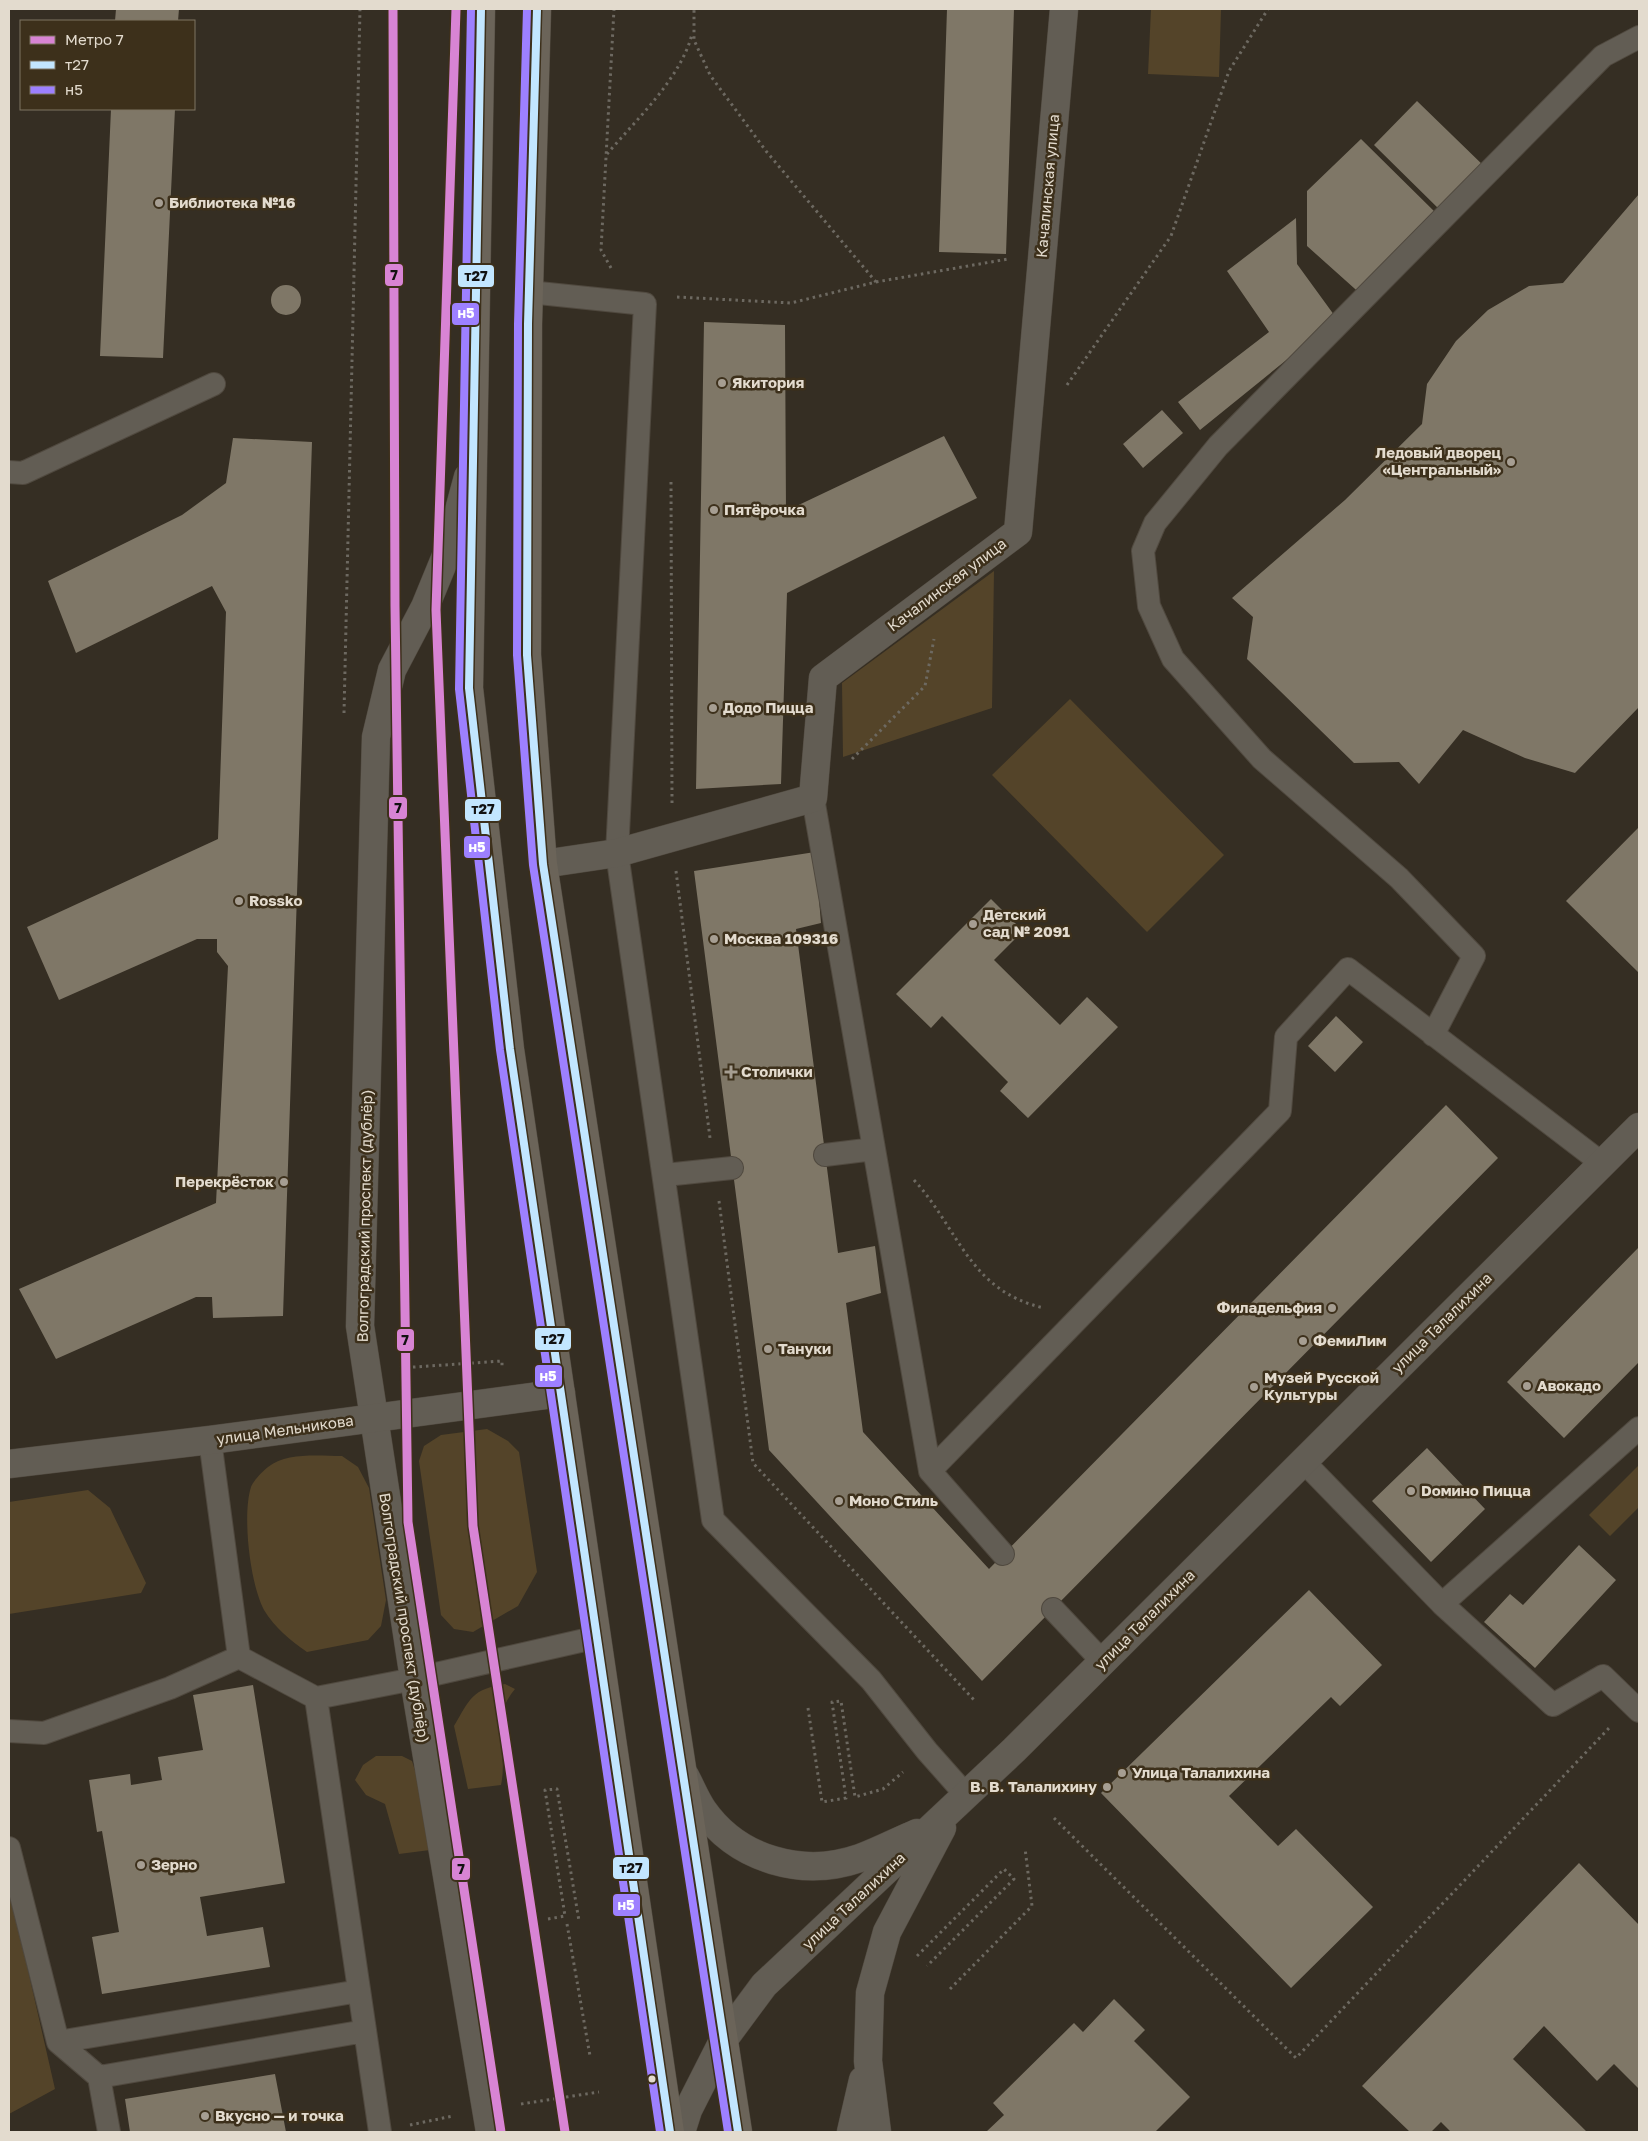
<svg xmlns="http://www.w3.org/2000/svg" width="1648" height="2141" font-family="'Golos Text',sans-serif">
<style>
.green{fill:#544429}
.building{fill:#7f7767}
.lines{fill:none;stroke-linecap:round;stroke-linejoin:round}
.service-casing{stroke:#50493f;stroke-width:24}
.minor-casing{stroke:#50493f;stroke-width:29}
.tertiary-casing{stroke:#50493f;stroke-width:29}
.primary-casing{stroke:#50493f;stroke-width:29}
.path{stroke:#6d6961;stroke-width:3;stroke-dasharray:2.5 4;stroke-linecap:butt}
.service{stroke:#625d54;stroke-width:22}
.minor{stroke:#625d54;stroke-width:28}
.tertiary{stroke:#625d54;stroke-width:28}
.primary{stroke:#6b6459;stroke-width:28}
.bus-1-casing{stroke:#3d301b;stroke-width:11}
.bus-2-casing{stroke:#3d301b;stroke-width:11}
.bus-1{stroke:#c2e6ff;stroke-width:8}
.bus-2{stroke:#9d80ff;stroke-width:8}
.metro-1-casing{stroke:#3d301b;stroke-width:12}
.metro-1{stroke:#d884d4;stroke-width:9}
.poi-dot{fill:#a69e92;stroke:#3d301b;stroke-width:2}
.bus-dot{fill:#e3dbce;stroke:#3d301b;stroke-width:2}
.labels{text-anchor:middle;stroke-width:5;stroke-linejoin:round;paint-order:stroke}
.street-label{font-size:15px;fill:#e3dbce;stroke:#3d301b}
.poi-label{font-size:15px;font-weight:bold;fill:#e3dbce;stroke:#3d301b;text-anchor:start}
.line-badge{stroke:#3d301b;stroke-width:2}
.badge-label{font-size:14px;text-anchor:middle;font-weight:bold;fill:#fff}
.pale-badge-label{font-size:14px;text-anchor:middle;font-weight:bold;fill:#111}
</style>
<rect width="100%" height="100%" fill="#352e23"/>
<path class="green" d="M1151 9H1221L1219 77 1148 74Z
M994 571 992 708 843 757 842 683Z
M1070 699 1224 855 1147 932 992 775Z
M487 1429 508 1441 519 1452 537 1572 518 1606 473 1632 454 1629 441 1615 419 1461 424 1446 441 1435Z
M342 1456 358 1467 369 1488 386 1600 381 1626 368 1640 307 1652C290 1640 275 1628 264 1610 250 1584 242 1515 251 1487 253 1481 263 1471 268 1467 287 1452 319 1456 342 1456Z
M1639 1465V1507L1610 1536 1589 1515Z
M88 1490 110 1508 146 1583 141 1593 9 1614V1502Z
M505 1684 515 1689C487 1723 509 1747 501 1785L468 1789 454 1726C470 1699 472 1689 505 1684Z
M376 1756H402L412 1761 420 1786 430 1850 399 1854 385 1804 366 1795 355 1780 363 1765Z
M9 1887 55 2089 9 2114Z"/>
<path class="building" d="M116 9H179L178 21H115Z
M947 9H1014L1006 254 939 252Z
M1417 101 1487 169 1443 213 1374 145Z
M111 109H175L163 358 100 356Z
M1361 139 1440 217 1364 297 1307 246V191Z
M1639 194V707L1575 773 1525 758 1463 730 1419 784 1399 762 1354 763 1247 659 1253 617 1232 598 1345 500 1422 424 1427 384 1456 341 1488 310 1529 286 1563 283Z
M1296 218 1297 264 1337 319 1200 430 1178 402 1269 332 1227 271Z
M271 300a15 15 0 1 1 30 0a15 15 0 1 1-30 0Z
M704 322 785 325 786 511 944 436 977 498 787 593 781 784 696 789Z
M1162 410 1183 433 1143 468 1123 444Z
M233 438 312 442 283 1316 213 1318 212 1297H196L56 1359 19 1289 216 1203 228 966 217 952V939H197L59 1000 27 927 218 839 226 612 212 586 76 653 48 581 182 515 226 483Z
M1639 827V973L1566 901Z
M815 852 821 923 796 929 838 1253 875 1246 881 1293 846 1303 863 1432 989 1569 1446 1105 1498 1158 982 1681 769 1450 694 871Z
M991 899 1023 931 994 960 1060 1025 1087 997 1118 1027 1028 1118 1000 1091 1008 1082 942 1016 931 1028 896 994Z
M1336 1016 1363 1042 1335 1072 1308 1046Z
M1639 1247V1362L1564 1438 1507 1382Z
M1427 1448 1485 1509 1431 1562 1372 1501Z
M1579 1545 1616 1580 1535 1668 1484 1622 1510 1594 1523 1605Z
M1309 1590 1382 1665 1340 1706 1331 1697 1229 1796 1278 1846 1296 1829 1373 1907 1291 1988 1101 1793Z
M253 1685 285 1883 200 1897 207 1936 263 1927 270 1967 102 1994 92 1937 119 1932 102 1831 97 1832 89 1780 130 1774 131 1785 162 1780 158 1757 203 1750 193 1695Z
M1579 1863 1639 1925V2089L1614 2064 1597 2081 1544 2026 1513 2059 1587 2132H1451L1441 2122 1431 2132H1410L1362 2086Z
M1114 1999 1145 2030 1134 2041 1190 2097 1155 2132H986L1004 2115 993 2103 1074 2023 1083 2032Z
M275 2074 286 2132H130L125 2099Z"/>
<g class="lines">
<defs>
<path id="service" d="M529 292 645 304 617 853 713 1520 871 1680 927 1751 966 1795
M9 472 23 473 214 384
M813 798 930 1471 1003 1554
M1433 1035 1474 956 1399 878 1262 759 1173 659 1149 606 1143 551 1155 523 1218 446 1603 56 1639 37
M825 1155 874 1149
M665 1175 732 1168
M210 1440 239 1657
M1303 1461 1442 1604 1553 1705 1603 1676 1639 1711
M930 1471 1280 1111 1286 1037 1348 969 1603 1164
M1442 1604 1639 1428
M1053 1609 1103 1662
M316 1698 380 2132
M9 1731 44 1733 170 1688 239 1657 316 1698 414 1679 598 1637
M9 1848 58 2042 99 2077 109 2132
M58 2042 359 1991
M99 2077 365 2031"/>
<path id="minor" d="M468 477 448 551 425 607 392 670 376 737 360 1326 414 1679 490 2132
M543 864 617 853 813 798 823 678 1018 532 1064 9"/>
<path id="tertiary" d="M9 1464 210 1440 561 1393
M685 1776C691 1787 696 1800 703 1810 738 1860 803 1878 860 1858 879 1851 898 1841 917 1833
M681 2132 688 2110 724 2039 764 1985 1014 1750 1639 1127
M851 2132 863 2080
M877 2132 868 2061 870 1993 887 1932 942 1828"/>
<path id="primary" d="M481 9 469 688 510 1049 670 2132
M537 9 528 324 527 655 543 864 738 2132"/>
</defs>
<use href="#service" class="service-casing"/>
<use href="#minor" class="minor-casing"/>
<use href="#tertiary" class="tertiary-casing"/>
<use href="#primary" class="primary-casing"/>
<path class="path" d="M607 154C636 120 681 78 692 34
M611 268 601 250 614 9
M876 282 1008 259
M677 297 791 303 876 282 766 151 710 75 694 40V9
M1067 385 1171 236 1229 71 1268 9
M671 482 672 803
M344 713 360 9
M852 759 925 686 934 639
M676 871 710 1138
M914 1180C959 1229 969 1291 1044 1308
M719 1201 753 1463 975 1701
M400 1368 502 1361V1367
M808 1708 822 1802 846 1798 832 1702 841 1701 855 1797 883 1789 903 1772
M1054 1818 1296 2058 1610 1727
M548 1919 565 1916 545 1790 557 1789 579 1921
M567 1924 590 2056
M917 1956 1004 1869 1014 1879 927 1966
M950 1989 1032 1906 1025 1848
M521 2104 599 2092
M410 2125 453 2116"/>
<use href="#service" class="service"/>
<use href="#minor" class="minor"/>
<use href="#tertiary" class="tertiary"/>
<use href="#primary" class="primary"/>
<defs>
<path id="bus-1" d="M481 9 469 688 510 1049 670 2132
M537 9 528 324 527 655 543 864 738 2132"/>
<path id="bus-2" d="M471 9 459 689 500 1050 660 2132
M527 9 518 324 517 655 533 865 728 2132"/>
</defs>
<use href="#bus-1" class="bus-1-casing"/>
<use href="#bus-2" class="bus-2-casing"/>
<use href="#bus-1" class="bus-1"/>
<use href="#bus-2" class="bus-2"/>
<defs>
<path id="metro-1" d="M393 9 395 606 408 1522 501 2132
M456 9 436 610 473 1526 565 2132"/>
</defs>
<use href="#metro-1" class="metro-1-casing"/>
<use href="#metro-1" class="metro-1"/>
</g>
<g class="poi-dot">
<circle cx="159" cy="203" r="5"/>
<circle cx="722" cy="383" r="5"/>
<circle cx="1511" cy="462" r="5"/>
<circle cx="714" cy="510" r="5"/>
<circle cx="713" cy="708" r="5"/>
<circle cx="239" cy="901" r="5"/>
<circle cx="973" cy="924" r="5"/>
<circle cx="714" cy="939" r="5"/>
<path d="M728.5 1064.5h5v5h5v5h-5v5h-5v-5h-5v-5h5z"/>
<circle cx="284" cy="1182" r="5"/>
<circle cx="1332" cy="1308" r="5"/>
<circle cx="1303" cy="1341" r="5"/>
<circle cx="768" cy="1349" r="5"/>
<circle cx="1527" cy="1386" r="5"/>
<circle cx="1254" cy="1387" r="5"/>
<circle cx="1411" cy="1491" r="5"/>
<circle cx="839" cy="1501" r="5"/>
<circle cx="1122" cy="1773" r="5"/>
<circle cx="1107" cy="1787" r="5"/>
<circle cx="141" cy="1865" r="5"/>
<circle cx="205" cy="2116" r="5"/>
</g>
<circle class="bus-dot" cx="652" cy="2079" r="4.5"/>
<g class="labels">
<g class="street-label">
<text transform="translate(1048 186) rotate(-85)" y="5">Качалинская улица</text>
<text transform="translate(947 585) rotate(-37)" y="5">Качалинская улица</text>
<text transform="translate(365 1216) rotate(-89)" y="5">Волгоградский проспект (дублёр)</text>
<text transform="translate(1442 1323) rotate(-45)" y="5">улица Талалихина</text>
<text transform="translate(285 1430) rotate(-8)" y="5">улица Мельникова</text>
<text transform="translate(404 1618) rotate(81)" y="5">Волгоградский проспект (дублёр)</text>
<text transform="translate(1145 1620) rotate(-45)" y="5">улица Талалихина</text>
<text transform="translate(854 1901) rotate(-43)" y="5">улица Талалихина</text>
</g>
<g class="poi-label">
<text x="169" y="208">Библиотека №16</text>
<text x="732" y="388">Якитория</text>
<text x="1501" y="458" text-anchor="end">Ледовый дворец<tspan x="1501" dy="17">«Центральный»</tspan></text>
<text x="724" y="515">Пятёрочка</text>
<text x="723" y="713">Додо Пицца</text>
<text x="249" y="906">Rossko</text>
<text x="983" y="920">Детский<tspan x="983" dy="17">сад № 2091</tspan></text>
<text x="724" y="944">Москва 109316</text>
<text x="741" y="1077">Столички</text>
<text x="274" y="1187" text-anchor="end">Перекрёсток</text>
<text x="1322" y="1313" text-anchor="end">Филадельфия</text>
<text x="1313" y="1346">ФемиЛим</text>
<text x="778" y="1354">Тануки</text>
<text x="1264" y="1383">Музей Русской<tspan x="1264" dy="17">Культуры</tspan></text>
<text x="1537" y="1391">Авокадо</text>
<text x="1421" y="1496">Dомино Пицца</text>
<text x="849" y="1506">Моно Стиль</text>
<text x="1132" y="1778">Улица Талалихина</text>
<text x="1097" y="1792" text-anchor="end">В. В. Талалихину</text>
<text x="151" y="1870">Зерно</text>
<text x="215" y="2121">Вкусно — и точка</text>
</g>
</g>
<g class="line-badge">
<rect x="384" y="263" width="20" height="24" rx="5" fill="#d884d4"/>
<rect x="457" y="264" width="38" height="24" rx="5" fill="#c2e6ff"/>
<rect x="451" y="302" width="29" height="24" rx="5" fill="#9d80ff"/>
<rect x="388" y="796" width="20" height="24" rx="5" fill="#d884d4"/>
<rect x="464" y="798" width="38" height="24" rx="5" fill="#c2e6ff"/>
<rect x="463" y="835" width="28" height="24" rx="5" fill="#9d80ff"/>
<rect x="534" y="1327" width="38" height="24" rx="5" fill="#c2e6ff"/>
<rect x="396" y="1328" width="19" height="24" rx="5" fill="#d884d4"/>
<rect x="534" y="1364" width="29" height="24" rx="5" fill="#9d80ff"/>
<rect x="612" y="1856" width="38" height="24" rx="5" fill="#c2e6ff"/>
<rect x="451" y="1857" width="20" height="24" rx="5" fill="#d884d4"/>
<rect x="612" y="1893" width="29" height="24" rx="5" fill="#9d80ff"/>
</g>
<g class="badge-label">
<text x="466" y="318">н5</text>
<text x="477" y="852">н5</text>
<text x="548" y="1381">н5</text>
<text x="626" y="1910">н5</text>
</g>
<g class="pale-badge-label">
<text x="394" y="280">7</text>
<text x="476" y="281">т27</text>
<text x="398" y="813">7</text>
<text x="483" y="814">т27</text>
<text x="553" y="1344">т27</text>
<text x="405" y="1345">7</text>
<text x="631" y="1873">т27</text>
<text x="461" y="1874">7</text>
</g>
<rect width="1648" height="2141" fill="none" stroke="#e3dbce" stroke-width="20"/>
<rect x="20" y="20" width="175" height="90" fill="#3d301b" stroke="#7f7463"/>
<rect x="30" y="36" width="25" height="8" fill="#d884d4" stroke="#7f7463"/>
<text x="65" y="45" font-size="15" fill="#e3dbce">Метро 7</text>
<rect x="30" y="61" width="25" height="8" fill="#c2e6ff" stroke="#7f7463"/>
<text x="65" y="70" font-size="15" fill="#e3dbce">т27</text>
<rect x="30" y="86" width="25" height="8" fill="#9d80ff" stroke="#7f7463"/>
<text x="65" y="95" font-size="15" fill="#e3dbce">н5</text>
</svg>
